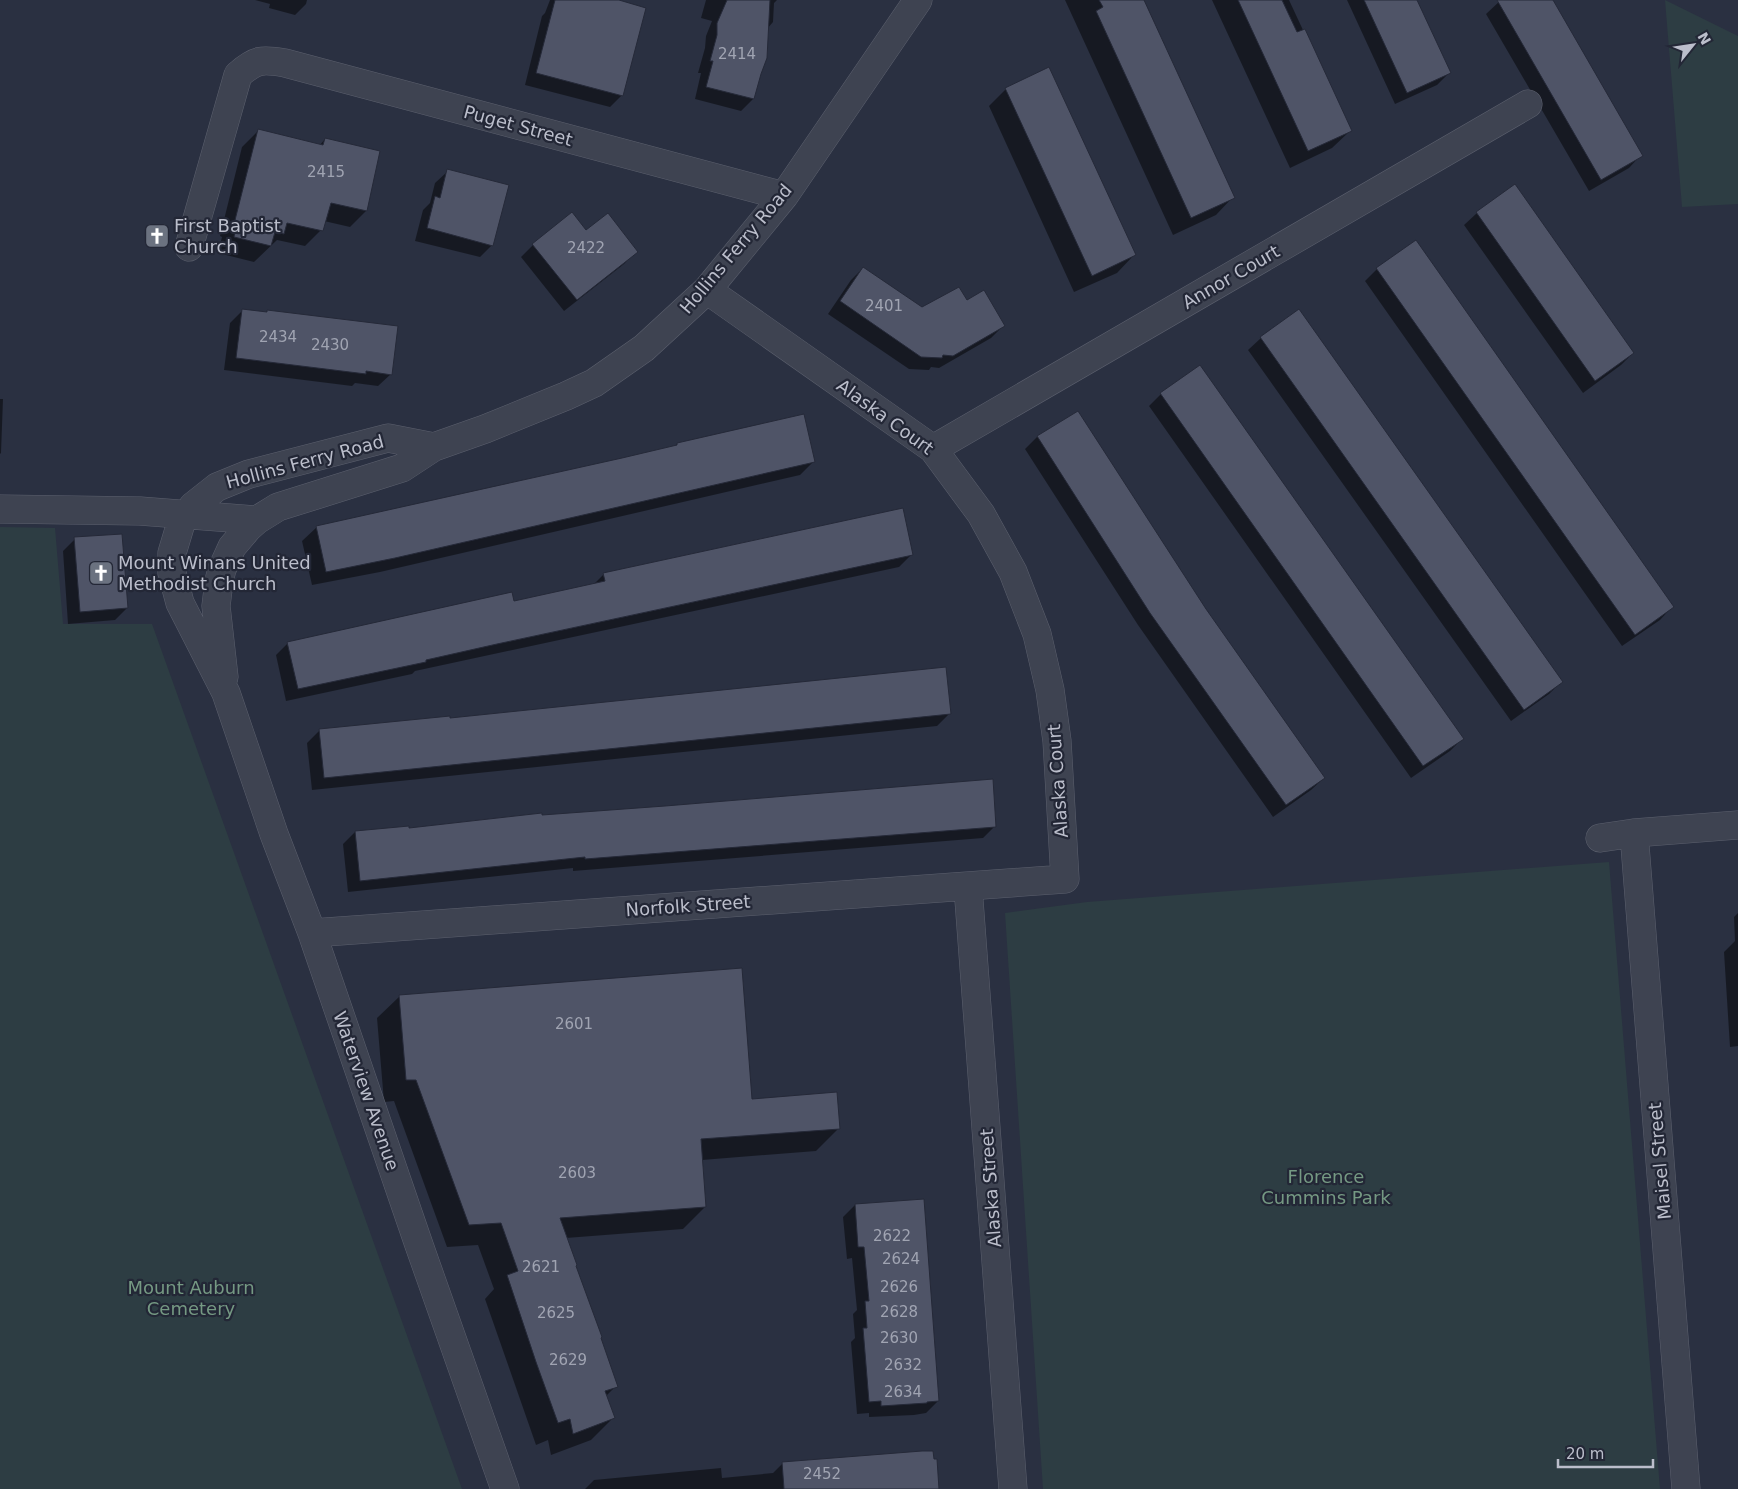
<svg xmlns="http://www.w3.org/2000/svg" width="1738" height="1489" font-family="'DejaVu Sans',sans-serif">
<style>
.green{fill:#2d3d43}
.shadow{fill:#0007}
.building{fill:#4f5467;stroke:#252938}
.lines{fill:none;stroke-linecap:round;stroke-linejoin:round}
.minor-casing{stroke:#5c606e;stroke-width:29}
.minor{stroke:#3e4351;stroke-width:28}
.labels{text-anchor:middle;stroke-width:4.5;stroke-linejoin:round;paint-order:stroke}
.number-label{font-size:15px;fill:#a0a4b2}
.street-label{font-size:18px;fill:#bbbecb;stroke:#232736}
.poi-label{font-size:18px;fill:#bbbecb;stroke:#232736;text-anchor:start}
.park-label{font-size:18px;fill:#759983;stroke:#232736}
</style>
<rect width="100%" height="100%" fill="#2a3041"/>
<path class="green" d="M1665 0 1738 36V204L1682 207Z
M0 527 55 528 63 624H152L462 1489H0Z
M1609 862 1660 1489H1043L1005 913 1087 902Z"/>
<path class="shadow" d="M255 0H307L306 4 295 15 269 8 270 4Z
M550 0H614L622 95 610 107 525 85 542 16 545 13Z
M706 0H777L774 3 773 22 767 29 753 99 741 111 695 99 701 73H698L705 48 706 36 712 21 701 18Z
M1065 0H1144L1233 197 1216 215 1173 235Z
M1212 0H1289L1350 131 1332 148 1290 168Z
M1347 0H1416L1449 73 1437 85 1395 104Z
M1501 0H1552L1641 155 1629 168 1589 191 1486 14Z
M1006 89 1134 255 1117 273 1074 292 989 106Z
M258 131 319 146 325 139 366 211 350 227 324 221 321 230 305 246 277 240 254 262 218 253 222 237 220 236 242 147Z
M448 171 492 245 480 257 415 241 423 210 430 203 435 183Z
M1515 186 1633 353 1621 365 1583 393 1464 225 1477 213Z
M586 232 636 251 624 264 564 311 521 257 533 245Z
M863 268 922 309 967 302 1003 326 991 338 939 368 931 367 929 370 909 369 828 314 851 280Z
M1377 269 1672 607 1660 620 1622 646 1365 281Z
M242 311 265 313 268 311 391 374 378 386 355 383 352 386 224 370 230 323Z
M1261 338 1561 682 1549 694 1511 721 1248 350Z
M1161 394 1462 739 1450 751 1411 778 1149 406Z
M0 399H3L1 453 0 454Z
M1077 413 1205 610 1324 778 1311 790 1273 817 1138 625 1025 449 1037 437Z
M677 444 814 461 800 475 380 572 312 585 302 541 317 527 675 447Z
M75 539 127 608 115 620 68 624 63 551Z
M911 555 899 567 415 671 412 674 286 701 276 655 288 643 512 603 593 585 604 574Z
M950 713 937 726 312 790 307 743 320 730 449 720Z
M541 816 995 826 983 838 573 871V868L348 892 343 844 355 832 408 829Z
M1738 913V1046L1730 1047 1724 952 1735 941 1734 917Z
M400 996 750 1100 838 1129 816 1151 702 1160 705 1207 683 1229 566 1238 574 1266 616 1386 605 1397 613 1418 591 1440 551 1455 548 1440 536 1445 485 1299 494 1289 478 1245 447 1247 394 1101 384 1102 377 1018Z
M855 1205 938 1401 926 1413 914 1415 869 1417V1413L857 1414 851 1342 855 1338 853 1314 857 1310 852 1258 847 1259 843 1217Z
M783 1463 938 1489H585L594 1480 721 1468 722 1478 773 1473Z"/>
<path class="building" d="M555 0H619L646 8 623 96 536 73Z
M727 0H770L767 58 761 74 754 99 706 87 713 61H710L717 35V23Z
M1099 0H1144L1235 198 1191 218 1096 11 1103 7Z
M1238 0H1282L1297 32 1305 29 1352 131 1308 151Z
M1364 0H1417L1451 73 1407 93Z
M1497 0H1553L1643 156 1601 180Z
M1049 67 1136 255 1092 276 1005 88Z
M258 129 323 145 325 138 380 151 367 211 331 203 323 231 287 223 284 234 275 232 271 246 234 237 237 221 235 220Z
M447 169 509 185 493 246 427 228 435 196 440 198Z
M1515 184 1634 353 1595 381 1476 212Z
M572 212 586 230 608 213 638 252 577 300 532 244Z
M1416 240 1674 607 1635 635 1376 268Z
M863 267 922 307 959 287 967 300 984 290 1005 326 953 356 943 355 942 358 921 357 840 301Z
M242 309 267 312V310L398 326 392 375 366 371V374L236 358Z
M1299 309 1563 682 1524 710 1260 337Z
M1200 365 1464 739 1423 766 1160 393Z
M1078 411 1206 609 1325 778 1286 805 1150 613 1037 436Z
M804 414 815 462 395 558 326 572 316 526 622 458 677 445V443Z
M903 508 913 555 497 644 426 660V662L298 689 287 642 512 592 514 601 605 581 603 573Z
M122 534 128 608 80 612 74 537Z
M946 667 951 714 324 778 319 729 450 716V718Z
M993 779 996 827 585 859V857L360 881 355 831 409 826V828L542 813V815L665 806Z
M742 968 752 1099 837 1092 840 1129 701 1139 706 1207 560 1218 577 1265 576 1266 602 1337 601 1338 618 1387 605 1391 615 1418 573 1434 570 1419 558 1423 536 1362 507 1275 518 1271 501 1223 469 1225 416 1080H406L399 995Z
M924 1199 939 1401 927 1402V1403L881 1406V1401L869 1402 863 1328H867L865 1301H869L864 1247H858L855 1204Z
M922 1451H933L934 1459H937L939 1489H784L782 1462Z"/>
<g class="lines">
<defs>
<path id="minor" d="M189 247 238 75C256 59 262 59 285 63L784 196
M434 447 388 438 249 474 217 487 193 506 181 523 172 553V573L180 603 226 693 274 834 312 933 419 1245 505 1489
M933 449 1528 104
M0 509 140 511 257 520
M224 677 216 606 219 581 222 569 232 547 248 528 257 520 278 507 402 468 434 447 485 429 566 396 594 383 644 348 707 290 784 196 918 0
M1634 833 1686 1489
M1600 838 1634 833 1738 825
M968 887 1013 1489
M312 933 1065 879 1057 741 1050 690 1037 634 1013 572 981 514 933 449 707 290"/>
</defs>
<use href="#minor" class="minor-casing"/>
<use href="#minor" class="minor"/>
</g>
<defs>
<symbol id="church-square" viewBox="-11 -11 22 22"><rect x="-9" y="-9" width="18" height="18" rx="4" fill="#6b7280" stroke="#232736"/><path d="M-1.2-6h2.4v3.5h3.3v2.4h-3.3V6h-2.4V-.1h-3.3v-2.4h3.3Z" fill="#fff"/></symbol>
</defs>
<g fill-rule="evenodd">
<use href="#church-square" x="143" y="222" width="28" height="28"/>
<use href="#church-square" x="87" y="559" width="28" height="28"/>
</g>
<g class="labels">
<g class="number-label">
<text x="737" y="59">2414</text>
<text x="326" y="177">2415</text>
<text x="586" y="253">2422</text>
<text x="884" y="311">2401</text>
<text x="278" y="342">2434</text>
<text x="330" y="350">2430</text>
<text x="574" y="1029">2601</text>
<text x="577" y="1178">2603</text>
<text x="892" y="1241">2622</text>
<text x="901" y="1264">2624</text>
<text x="541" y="1272">2621</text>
<text x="899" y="1292">2626</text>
<text x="899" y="1317">2628</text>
<text x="556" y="1318">2625</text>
<text x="899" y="1343">2630</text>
<text x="568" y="1365">2629</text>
<text x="903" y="1370">2632</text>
<text x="903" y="1397">2634</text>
<text x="822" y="1479">2452</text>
</g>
<g class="street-label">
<text transform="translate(518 126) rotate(15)" y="6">Puget Street</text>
<text transform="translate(736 249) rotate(-50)" y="6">Hollins Ferry Road</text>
<text transform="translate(1231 277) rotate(-30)" y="6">Annor Court</text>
<text transform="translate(885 417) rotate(36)" y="6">Alaska Court</text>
<text transform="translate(305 462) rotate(-15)" y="6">Hollins Ferry Road</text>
<text transform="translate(1058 781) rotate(-94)" y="6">Alaska Court</text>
<text transform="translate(688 906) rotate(-4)" y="6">Norfolk Street</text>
<text transform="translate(366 1091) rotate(71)" y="6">Waterview Avenue</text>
<text transform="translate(1660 1161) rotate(-95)" y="6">Maisel Street</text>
<text transform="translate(991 1188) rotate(-94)" y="6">Alaska Street</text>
</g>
<g class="poi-label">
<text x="174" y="232">First Baptist<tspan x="174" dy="21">Church</tspan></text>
<text x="118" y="569">Mount Winans United<tspan x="118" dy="21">Methodist Church</tspan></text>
</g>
<g class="park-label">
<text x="1326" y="1183">Florence<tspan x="1326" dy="21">Cummins Park</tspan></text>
<text x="191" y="1294">Mount Auburn<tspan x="191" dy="21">Cemetery</tspan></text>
</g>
</g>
<g transform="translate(1693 45) rotate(60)" stroke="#232736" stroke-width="4" paint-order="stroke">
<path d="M0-4L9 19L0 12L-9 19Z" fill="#bbbecb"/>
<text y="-8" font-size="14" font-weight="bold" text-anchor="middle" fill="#bbbecb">N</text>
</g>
<path d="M1558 1459v8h95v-8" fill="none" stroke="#bbbecb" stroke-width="2.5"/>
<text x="1566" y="1459" font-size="15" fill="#bbbecb" stroke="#232736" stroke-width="4" paint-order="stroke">20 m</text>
</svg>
